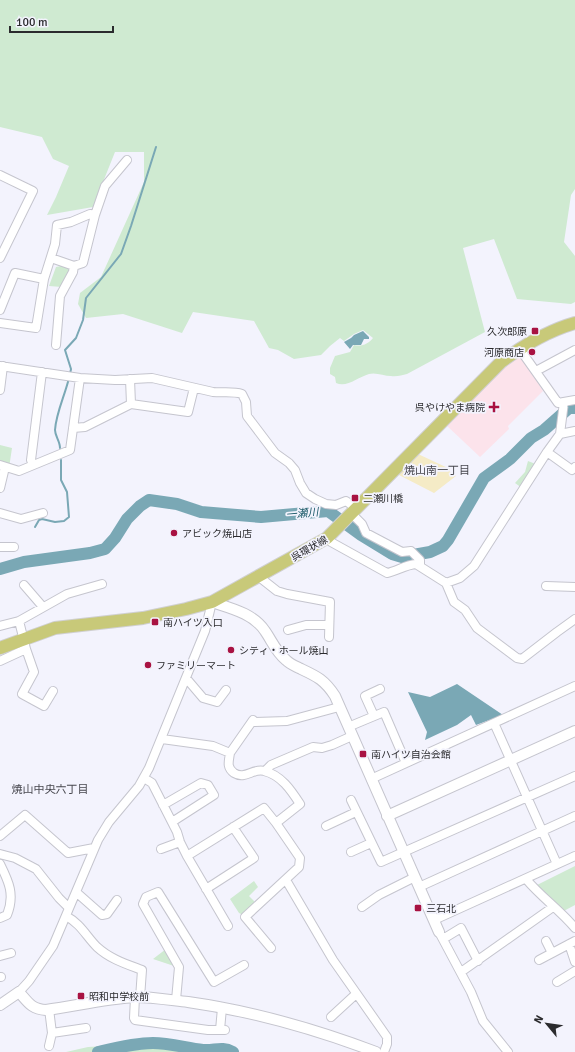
<svg xmlns="http://www.w3.org/2000/svg" width="575" height="1052" font-family="Signika,'Noto Sans JP',sans-serif">
<style>
.medical{fill:#fce3eb}
.green{fill:#cfead1}
.sand{fill:#f5ebc6}
.water{fill:#7aa8b5}
.lines{fill:none;stroke-linecap:round;stroke-linejoin:round}
.stream{stroke:#7aa8b5;stroke-width:2}
.river{stroke:#7aa8b5;stroke-width:12}
.minor-casing{stroke:#c5c5ce;stroke-width:10}
.tertiary-casing{stroke:#c5c5ce;stroke-width:12}
.primary-casing{stroke:#d0d0d1;stroke-width:14}
.minor{stroke:#fff;stroke-width:8}
.tertiary{stroke:#fff;stroke-width:10}
.primary{stroke:#c8c979;stroke-width:12}
.poi-dot{fill:#a81242;stroke:#f3f3fd;stroke-width:1.5}
.labels{text-anchor:middle;stroke-width:3.5;stroke-linejoin:round;paint-order:stroke}
.poi-label{font-size:10px;fill:#2b2b2e;stroke:#f3f3fd;text-anchor:start}
.street-label{font-size:10px;fill:#2b2b2e;stroke:#f3f3fd}
.neighbourhood-label{font-size:11px;fill:#47474e;stroke:#f3f3fd}
.water-label{font-size:11px;font-style:italic;fill:#185766;stroke:#f3f3fd}
</style>
<rect width="100%" height="100%" fill="#f3f3fd"/>
<path class="medical" d="M521 354 543 391 508 426 509 429 480 457 445 424 501 366Z"/>
<path class="green" d="M0 0H575V189L571 195 564 242 575 256V302L571 304 517 299 494 239 463 248 485 332 407 374C402 375 397 377 391 376 384 376 376 372 369 374 358 377 347 388 336 383L335 377 330 374V368L335 356 350 352 354 345C362 347 368 344 373 338L363 330 354 334 344 341 340 338 330 346 321 355 294 359 278 350 269 348 254 321 193 312 182 333 123 314 86 318 78 304 80 293 101 277 144 182V152H115L93 207 47 215 56 197 69 166 53 159 42 137 0 127Z
M61 266 71 267 62 287 49 286 56 267Z
M0 445 12 448 9 468 0 465Z
M528 461 538 465 522 488 515 483 525 472Z
M575 866V905L560 913 533 887Z
M254 881 258 887 249 896 257 904 243 915 239 913 230 899Z
M166 949 177 967 153 959Z
M105 1046H167L230 1052H66L88 1047Z"/>
<path class="sand" d="M418 454 450 469 449 471 456 476 434 493 397 474Z"/>
<path class="water" d="M363 331 369 337V339H364L361 345H353L350 349 344 342 351 338 354 335Z
M457 684 503 715 476 725 471 715 457 725 425 740 427 732 408 692 430 697Z"/>
<g class="lines">
<path class="stream" d="M70 374 71 369 65 350 76 338 83 320 86 298 121 254 131 226 156 147
M60 448C60 441 55 436 55 430 56 413 65 395 69 378
M35 527 39 520 42 519 55 522 64 521 69 517 67 492 61 480V460"/>
<path class="river" d="M0 569 24 562 90 553 105 549 115 538 127 519 140 506 149 500 177 504 201 512 261 517 328 511 361 535 392 554 402 557 430 552 443 546 448 540 484 478 510 459 531 438 544 430 569 408H575
M98 1052C115 1048 135 1043 153 1043 170 1043 186 1048 203 1050 215 1051 221 1046 233 1052"/>
<defs>
<path id="minor" d="M0 175 33 191 0 258
M51 258 74 266 83 263 95 215 105 186 127 160
M0 310 15 273 44 279
M0 323 36 328 44 279 55 244 57 225 71 222 90 214 95 215
M56 345 60 296 73 272 74 266
M519 348 558 403 575 400
M0 366 80 378 115 380 152 378 213 392C223 393 233 391 242 394L246 402 247 416 275 453 289 463 295 470 300 483 306 493 315 499 326 504 336 505 346 501 357 509
M536 371 575 350
M130 379 131 404
M0 390 3 366
M73 428 85 427 131 404 188 412 194 388
M575 431 560 434 547 452 572 470 575 467
M560 434 564 402
M0 465 19 471 70 450 80 378
M33 465 31 460 42 372
M0 488 5 467
M0 513 21 519 43 513
M352 514 362 524 366 533 402 552 411 551 420 560V566
M327 538 331 542 387 573C397 571 405 565 416 564L446 583 454 602 465 610 477 628 517 658 522 659 557 632 575 619
M0 547H14
M258 576 277 591 287 594 330 602 329 637
M446 583 460 578 474 566 547 452
M24 585 43 607
M546 586 575 587
M19 621 26 649 34 672 22 694 44 706 53 691
M0 626 19 621 67 594 102 584
M288 630 306 625H329
M0 661 26 649
M186 678 203 698 217 702 226 690
M374 716 365 696 380 689
M494 723 557 864
M348 727 384 712 406 763
M162 739 213 746 230 753C229 761 226 767 234 773 245 780 253 768 264 771 281 775 291 790 300 804L276 823
M230 753 253 720 255 722 287 721 339 707
M265 771 271 765 313 747 322 748 332 745 352 736
M144 778 152 783 177 832 180 842 187 856 228 926
M371 779 575 686
M351 800 381 862 575 776
M163 805 201 783 208 785 214 795 172 822
M326 826 356 812
M0 836 25 815 68 853 94 848
M161 849 180 842
M351 852 371 843
M0 854 15 858 36 869 59 898 69 908
M187 856 264 808 276 823 300 858 299 867 245 917 271 948
M0 864C9 882 15 895 7 915L0 918
M526 879C541 897 560 910 575 928
M286 880 333 960 387 1037V1044L384 1052
M419 887 575 816
M206 889 254 858 233 827
M76 892 102 915 107 914 117 900
M362 907 379 895 415 877
M66 916C81 924 86 936 97 947 110 959 126 964 142 970L140 998
M434 920 575 856
M439 932 471 992 483 1021 508 1052
M443 939 461 928 478 961
M546 941 552 953
M569 944 575 962
M0 956 11 953
M539 960 575 941
M461 972 553 907
M0 977H1
M557 982 575 971
M19 992 29 981 53 946 98 840 109 822 139 786 149 768 205 631 212 602
M135 997 134 1018 135 1020 208 1030H225
M176 1000 179 967 143 904 146 897 158 892 214 982 244 965
M331 1017 356 994
M220 1030 222 1008
M52 1033 86 1028
M49 1046 52 1033 49 1009"/>
<path id="tertiary" d="M212 602C230 608 253 613 265 631 272 641 276 652 286 660 290 664 295 666 299 668 316 676 324 679 335 696L439 932
M387 816 575 731
M0 1005 19 992C28 1002 31 1009 46 1010 75 1006 105 999 134 997 152 997 170 1000 188 1002 252 1011 315 1029 376 1052"/>
<path id="primary" d="M0 648 55 628 143 618 186 609 212 602 327 538 501 362C524 345 547 331 575 323"/>
</defs>
<use href="#minor" class="minor-casing"/>
<use href="#tertiary" class="tertiary-casing"/>
<use href="#primary" class="primary-casing"/>
<use href="#minor" class="minor"/>
<use href="#tertiary" class="tertiary"/>
<use href="#primary" class="primary"/>
</g>
<g class="poi-dot">
<rect x="531" y="327" width="8" height="8" rx="2"/>
<circle cx="532" cy="352" r="4"/>
<path d="M492 401h4v4h4v4h-4v4h-4v-4h-4v-4h4z"/>
<rect x="351" y="494" width="8" height="8" rx="2"/>
<circle cx="174" cy="533" r="4"/>
<rect x="151" y="618" width="8" height="8" rx="2"/>
<circle cx="231" cy="650" r="4"/>
<circle cx="148" cy="665" r="4"/>
<rect x="359" y="750" width="8" height="8" rx="2"/>
<rect x="414" y="904" width="8" height="8" rx="2"/>
<rect x="77" y="992" width="8" height="8" rx="2"/>
</g>
<g class="labels">
<g class="poi-label">
<text x="527" y="335" text-anchor="end">久次郎原</text>
<text x="524" y="356" text-anchor="end">河原商店</text>
<text x="485" y="411" text-anchor="end">呉やけやま病院</text>
<text x="363" y="502">二瀬川橋</text>
<text x="182" y="537">アビック焼山店</text>
<text x="163" y="626">南ハイツ入口</text>
<text x="239" y="654">シティ・ホール焼山</text>
<text x="156" y="669">ファミリーマート</text>
<text x="371" y="758">南ハイツ自治会館</text>
<text x="426" y="912">三石北</text>
<text x="89" y="1000">昭和中学校前</text>
</g>
<g class="street-label">
<text transform="translate(309 548) rotate(-30)" y="4">呉環状線</text>
</g>
<g class="neighbourhood-label">
<text x="437" y="474">焼山南一丁目</text>
<text x="50" y="793">焼山中央六丁目</text>
</g>
<g class="water-label">
<text transform="translate(302 513) rotate(-5)" y="4">一瀬川</text>
</g>
</g>
<g transform="translate(547 1024) rotate(299)" stroke="#f3f3fd" stroke-width="3" paint-order="stroke">
<path d="M0-3L7 15L0 10L-7 15Z" fill="#2b2b2e"/>
<text y="-6" font-size="11" font-weight="bold" text-anchor="middle" fill="#2b2b2e">N</text>
</g>
<path d="M10 26v6h103v-6" fill="none" stroke="#2b2b2e" stroke-width="2"/>
<text x="16" y="26" font-size="12" fill="#2b2b2e" stroke="#f3f3fd" stroke-width="3" paint-order="stroke">100 m</text>
</svg>
